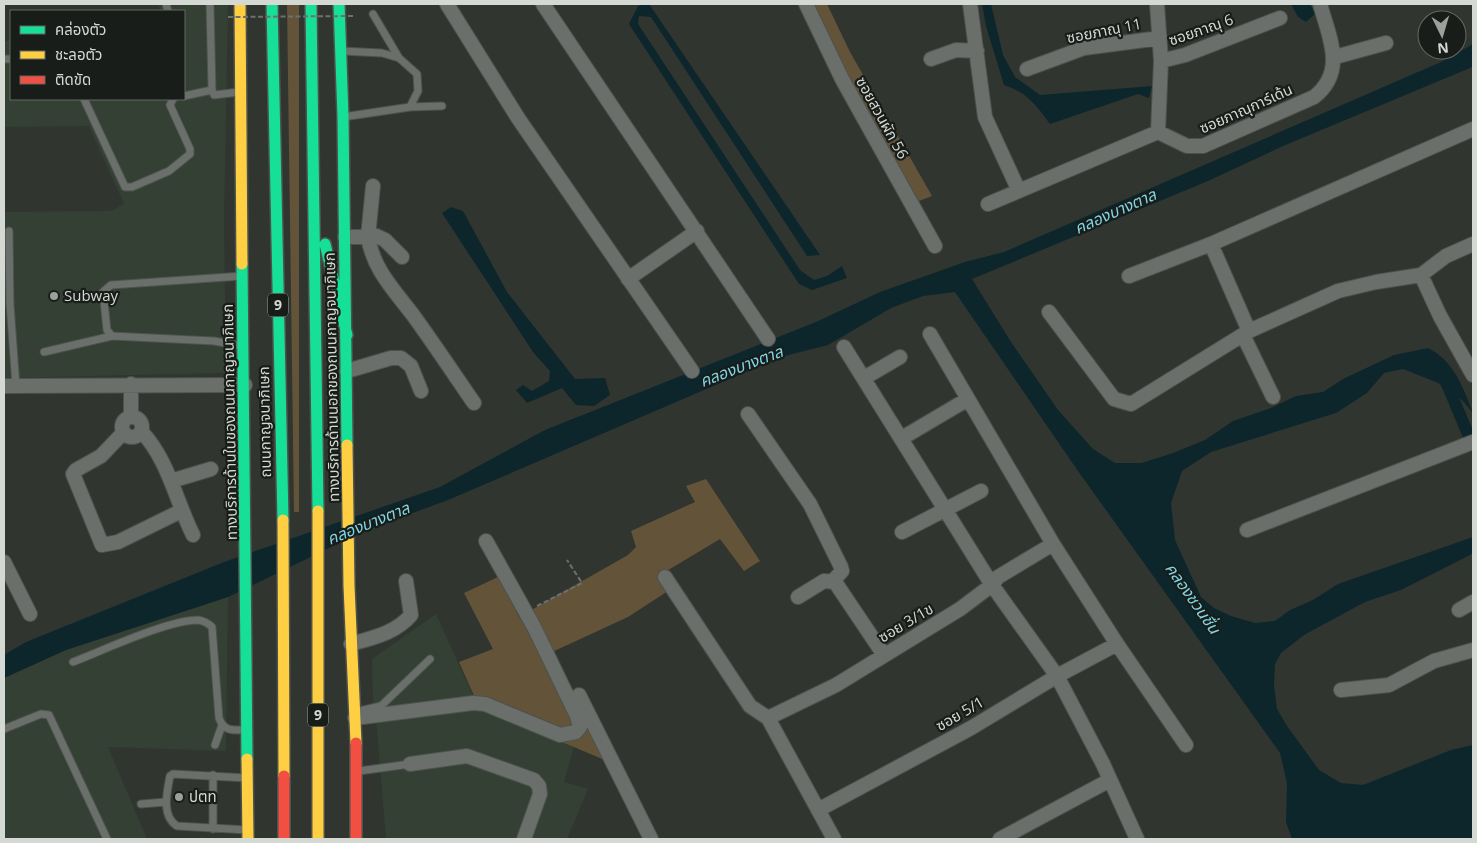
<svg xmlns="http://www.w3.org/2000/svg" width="1477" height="843" font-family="'Open Sans','Noto Sans Thai',sans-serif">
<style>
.built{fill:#334033}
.green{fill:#635339}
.water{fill:#0d262b}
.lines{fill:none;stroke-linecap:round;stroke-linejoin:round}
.canal{stroke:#0d262b;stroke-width:12}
.lane-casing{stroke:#4d524d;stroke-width:9}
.street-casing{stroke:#4d524d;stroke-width:16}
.fast-casing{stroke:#4d524d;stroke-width:14}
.slow-casing{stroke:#4d524d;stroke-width:14}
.jam-casing{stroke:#4d524d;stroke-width:14}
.path{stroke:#6d706d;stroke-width:2;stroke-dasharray:5 2.5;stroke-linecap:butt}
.lane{stroke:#6b6f6b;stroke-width:7}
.street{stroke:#6b6f6b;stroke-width:14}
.fast{stroke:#16e098;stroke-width:11}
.slow{stroke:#ffcf43;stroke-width:11}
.jam{stroke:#f24e42;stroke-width:11}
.path-bridge{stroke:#6d706d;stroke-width:2;stroke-dasharray:5 2.5;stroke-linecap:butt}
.poi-dot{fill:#9ba09b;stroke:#191d19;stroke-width:2}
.labels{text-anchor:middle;stroke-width:4.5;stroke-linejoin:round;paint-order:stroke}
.shield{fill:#191d19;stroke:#9ca19c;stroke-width:1}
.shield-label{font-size:14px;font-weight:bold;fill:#d4d9d4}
.street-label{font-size:15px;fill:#d4d9d4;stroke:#191d19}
.poi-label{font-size:15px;fill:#d4d9d4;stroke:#191d19;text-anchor:start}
.water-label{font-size:16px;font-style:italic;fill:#7fd6e8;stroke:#191d19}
</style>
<rect width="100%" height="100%" fill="#303530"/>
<path class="built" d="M158 4H228L224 220 226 373 4 378V212L111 211 124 204 89 126 4 127V42L11 40V99H184V11H154L160 9Z
M228 597 226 751 108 747 147 839H4V678L66 650Z
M436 614 475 700 373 711 372 659Z
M479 707 574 747 564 782 588 789 567 839H386L376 718Z"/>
<path class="green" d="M287 4H299V512H294Z
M814 4H827L850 52 932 196 919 201 845 75Z
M706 479 760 561 744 571 720 539 660 575 668 591 628 617 550 653 607 761 479 707 459 662 493 649 464 593 500 576 519 617 628 555 636 547 631 531 695 502 686 486Z"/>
<path class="water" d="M643 4H649L820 255 807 256 651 17 639 16 638 24 800 270 814 280 827 276 842 266 847 278 812 290 799 284 629 24 638 6Z
M982 4H991L1003 55 1015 77 1040 95 1152 86 1149 98 1138 94 1050 124C1036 105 1028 93 1004 85L986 26Z
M1291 4H1310L1315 14 1306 22 1298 17Z
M1473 44V66L1470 68 1283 146 1208 181 972 279 1011 342 1058 410 1093 449 1115 463H1142L1173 453 1205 440 1233 421 1271 408 1296 396 1323 392 1343 379 1394 355 1428 348C1454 361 1463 387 1473 413L1462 400 1441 384 1403 369 1384 373 1367 393 1336 413 1211 452 1182 471 1171 503 1175 540 1201 597 1214 608 1231 616 1255 623 1275 621 1290 610 1313 600 1338 584 1473 537V552L1470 555 1401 590 1365 602 1304 635 1281 653 1275 664 1274 686 1277 709 1287 726 1319 770 1341 783 1363 785 1451 750 1473 745V839H1292L1286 822 1287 783 1280 753 1078 471 955 292 923 296 891 308 828 345 781 357 448 500 364 531 228 597 66 650 4 678V655L26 642 224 562 440 487 545 430 816 322 880 292 965 262 1004 252 1441 62Z
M451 207 463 211 507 292 575 379 605 378 610 395 594 406 576 405 562 388 527 403 516 390 523 385 532 391 549 381 550 371 533 352 442 213Z"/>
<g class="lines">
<path class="canal" d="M1442 377 1447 384 1473 446"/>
<defs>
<path id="lane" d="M166 4 168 11
M210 4 212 90 214 95 239 92
M373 14 399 58
M342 51 382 53 399 58 417 74 418 91 410 107 343 117
M4 59H11
M184 96 212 90
M84 99 125 187H132L169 171 190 154V149L170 105 173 99
M410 107 442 106
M9 231 10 304 16 386
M242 346 214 341 112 336 107 330 103 292 111 285 242 276
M44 352 112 336
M73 662C104 650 168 620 198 620 204 621 208 623 212 627L219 718C224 732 233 730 247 730
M355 712 381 706 430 659
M4 729 41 714 49 715 107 839
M215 745 222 725
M359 771 410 764
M213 775V829
M247 778 173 774 170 776C167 792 161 816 177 826L248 830
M141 804 166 802"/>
<path id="street" d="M447 4 518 118 692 371
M543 4 768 339
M806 4 842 79 935 246
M970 4 985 117 1019 191
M1157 4 1161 61 1158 132
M1335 57 1386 43
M931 59 956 50 977 51
M1161 61 1185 55 1280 18
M1027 69 1084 48 1160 38
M988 204 1158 132 1187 146H1203L1314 97C1347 71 1329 37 1320 4
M368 232 385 240 402 257
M345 237H368C373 269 394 290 413 315 434 344 454 374 474 403
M368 237 373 186
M1211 244 1249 331
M1421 275 1440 316 1473 375
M1129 276 1211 244 1473 129
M628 279 697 231
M1049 312 1114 399 1131 404 1249 331 1338 291 1376 282 1421 275 1446 256 1473 244
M930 334 1053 544 1117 644 1186 745
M1243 335 1273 397
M844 347 992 585 1057 676 1103 764 1137 839
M347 371 391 358H401L411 366 421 391
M864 378 900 357
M4 386 245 385
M748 414 810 504 841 567 842 571 833 581
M131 417V384
M122 427a10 10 0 1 1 20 0a10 10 0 1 1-20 0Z
M141 431C168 459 176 501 193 535
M124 432 101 456 76 470 73 474 102 545 118 542 181 511
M902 438 968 399
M171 481 211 469
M1247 530 1473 442
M902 532 981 491
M4 562 30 614
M665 577 750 706 768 718 834 839
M798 597 824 581 835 582 884 655
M1459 610 1473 602
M351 644C372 638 396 633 411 615L406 581
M1341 690 1389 685 1434 661 1473 650
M579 695 651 839
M355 718 473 703 485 704 560 735 576 732 580 727 577 716 534 627 486 541
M768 718 836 685 960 609 992 585 998 577 1053 544
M410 764 467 756 534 780 539 786 540 794 524 839
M818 810 971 728 1057 676 1117 644
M1000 839 1110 780"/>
<path id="fast" d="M272 4 283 520
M311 4 318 511
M339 4 343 117 347 445
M325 244 347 335
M242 264 247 759"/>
<path id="slow" d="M240 4 242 264
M347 445 349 586 356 743
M318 511V839
M283 520 284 776
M247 759 248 839"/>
<path id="jam" d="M356 743V839
M284 839V776"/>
</defs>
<use href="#lane" class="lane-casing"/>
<use href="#street" class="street-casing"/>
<use href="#fast" class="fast-casing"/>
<use href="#slow" class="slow-casing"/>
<use href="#jam" class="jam-casing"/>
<path class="path" d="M537 606 582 583 567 560"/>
<use href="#lane" class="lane"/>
<use href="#street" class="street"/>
<use href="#fast" class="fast"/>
<use href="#slow" class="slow"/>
<use href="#jam" class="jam"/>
<path class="path-bridge" d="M228 17 355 16"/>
</g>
<g class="poi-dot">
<circle cx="54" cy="296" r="5"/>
<circle cx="179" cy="797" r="5"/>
</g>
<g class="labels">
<g class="shield">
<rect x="268" y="293.5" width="20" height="23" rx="4"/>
<rect x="308" y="703.5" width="20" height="23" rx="4"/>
</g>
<g class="shield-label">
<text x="278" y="310">9</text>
<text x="318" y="720">9</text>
</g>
<g class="street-label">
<text transform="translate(1201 30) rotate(-19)" y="5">ซอยภาณุ 6</text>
<text transform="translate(1104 31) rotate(-11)" y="5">ซอยภาณุ 11</text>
<text transform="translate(1246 109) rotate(-24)" y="5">ซอยภาณุการ์เด้น</text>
<text transform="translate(882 118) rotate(61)" y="5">ซอยสวนผัก 56</text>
<text transform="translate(332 377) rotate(-91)" y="5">ทางบริการด้านนอกของถนนกาญจนาภิเษก</text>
<text transform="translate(230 422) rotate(-91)" y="5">ทางบริการด้านในของถนนกาญจนาภิเษก</text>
<text transform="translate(265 422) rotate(-91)" y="5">ถนนกาญจนาภิเษก</text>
<text transform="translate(906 623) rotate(-31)" y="5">ซอย 3/1ข</text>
<text transform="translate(960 714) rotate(-30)" y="5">ซอย 5/1</text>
</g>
<g class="poi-label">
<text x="64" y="301">Subway</text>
<text x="189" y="802">ปตท</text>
</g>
<g class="water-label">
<text transform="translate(1115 211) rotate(-24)" y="6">คลองบางตาล</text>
<text transform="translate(741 366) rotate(-21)" y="6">คลองบางตาล</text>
<text transform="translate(368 523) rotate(-22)" y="6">คลองบางตาล</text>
<text transform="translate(1193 598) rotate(55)" y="6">คลองชวนชื่น</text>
</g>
</g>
<rect width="1477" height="843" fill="none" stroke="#d4d9d4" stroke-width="10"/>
<rect x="10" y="10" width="175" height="90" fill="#191d19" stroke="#646864"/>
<rect x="20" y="26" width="25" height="8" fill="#16e098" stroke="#646864"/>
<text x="55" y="35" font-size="15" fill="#d4d9d4">คล่องตัว</text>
<rect x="20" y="51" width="25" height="8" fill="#ffcf43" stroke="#646864"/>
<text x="55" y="60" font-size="15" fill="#d4d9d4">ชะลอตัว</text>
<rect x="20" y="76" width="25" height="8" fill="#f24e42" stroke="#646864"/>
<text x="55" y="85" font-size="15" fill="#d4d9d4">ติดขัด</text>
<g transform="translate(1442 35) rotate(175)"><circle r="24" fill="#191d19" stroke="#646864"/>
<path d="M0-4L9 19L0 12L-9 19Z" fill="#9ba09b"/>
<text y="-8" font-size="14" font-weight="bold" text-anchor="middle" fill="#d4d9d4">N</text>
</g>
</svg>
